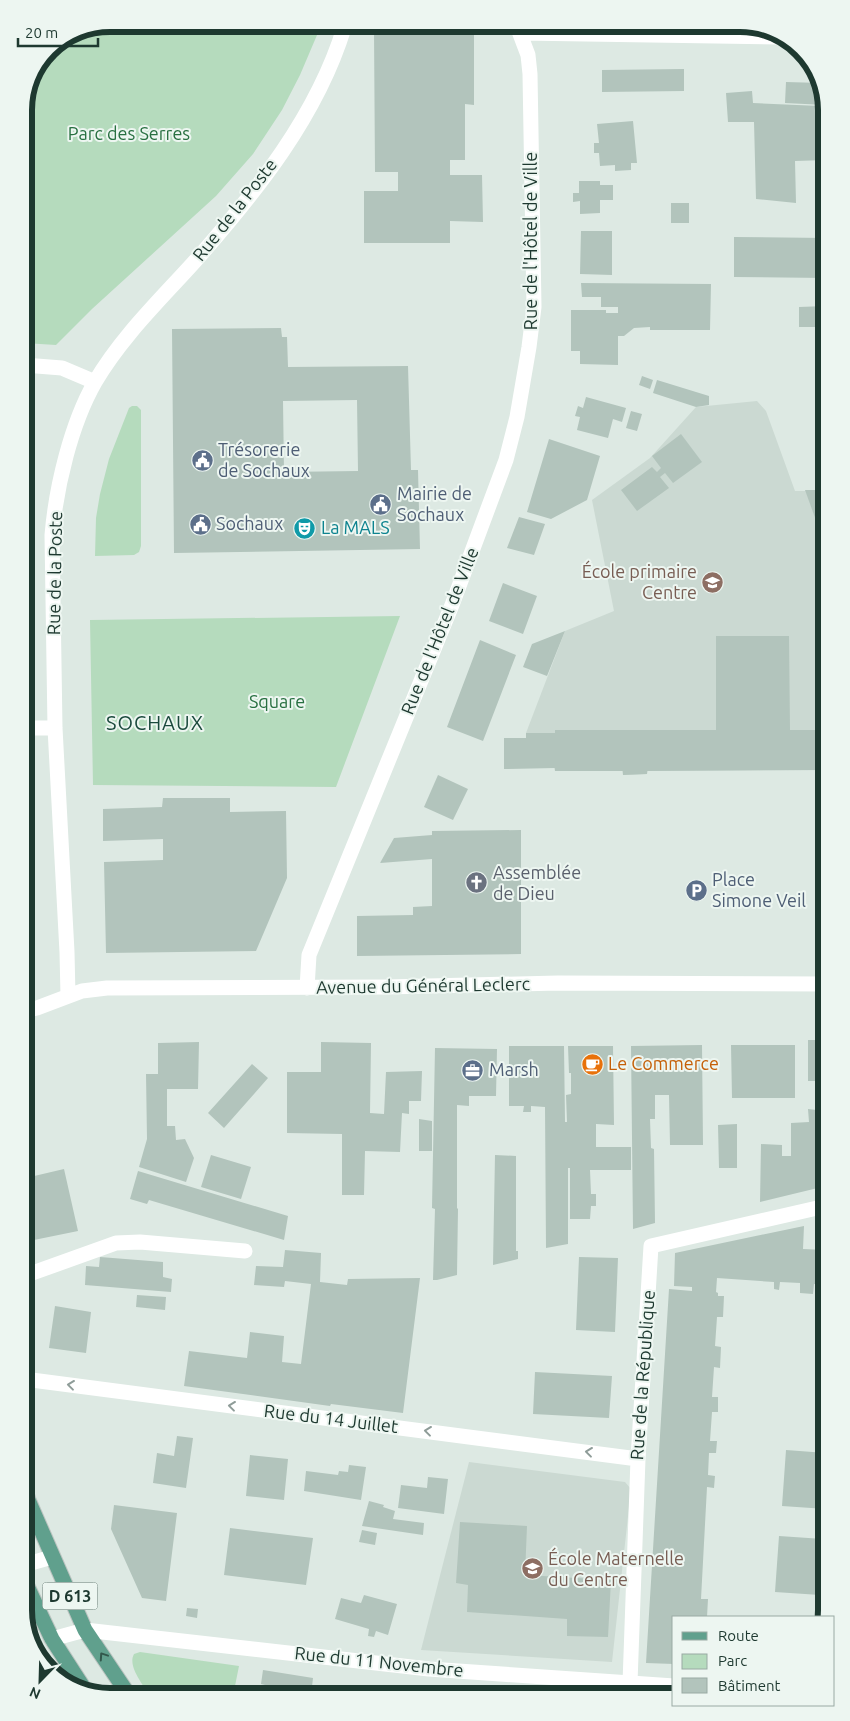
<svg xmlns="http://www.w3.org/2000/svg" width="850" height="1721" font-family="Ubuntu,sans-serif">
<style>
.built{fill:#cbd9d2}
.green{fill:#b5dbbd}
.building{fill:#b2c4bc;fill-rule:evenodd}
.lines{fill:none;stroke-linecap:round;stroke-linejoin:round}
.primary-casing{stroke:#bcc4c1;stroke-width:17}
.street{stroke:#fff;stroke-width:15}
.primary{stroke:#60a08d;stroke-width:15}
.oneway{stroke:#8e9c98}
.oneway2{stroke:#32584c}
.labels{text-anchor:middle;stroke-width:4;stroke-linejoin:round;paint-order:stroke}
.shield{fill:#edf6f1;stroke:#5c726a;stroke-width:1}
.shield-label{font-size:16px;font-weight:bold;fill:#1e3930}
.park-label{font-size:18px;fill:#287041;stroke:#edf6f1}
.street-label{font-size:18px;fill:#1e3930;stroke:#edf6f1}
.service-label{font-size:18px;fill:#4e5e75;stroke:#edf6f1;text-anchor:start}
.culture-label{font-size:18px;fill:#0d838f;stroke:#edf6f1;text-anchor:start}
.education-label{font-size:18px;fill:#785e54;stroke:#edf6f1;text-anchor:end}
.worship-label{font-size:18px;fill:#5b616d;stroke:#edf6f1;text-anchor:start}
.food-label{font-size:18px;fill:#c56008;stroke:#edf6f1;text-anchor:start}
.quarter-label{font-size:20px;letter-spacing:1px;fill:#1b4a3d;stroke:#edf6f1}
.rim{fill:none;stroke:#1e3930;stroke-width:6}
</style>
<rect width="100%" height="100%" fill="#dde9e3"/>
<path class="built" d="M757 401 766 411 795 491H806L819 529 817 690 826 691V770L648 771 647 774 623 775 622 771H555L554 768H526V733L565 631 614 611 592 500 650 458 696 407Z
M469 1462 625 1482 631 1489 612 1662 421 1650Z"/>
<path class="green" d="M320 28 300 75 282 110 253 154 216 196 92 309 56 345 24 343V106L50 49 78 30Z
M132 406H137L141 410V546L139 552 134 555 95 556 96 518 100 494 109 459 129 408Z
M400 616 336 787 93 785 90 620Z
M140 1652 239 1666 233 1696 150 1697C144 1685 127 1667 134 1654Z"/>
<path class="building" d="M408 27H474V105L465 104V160H450V175H482L483 222 450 221V243H364V191H398V172H375L374 31 408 30Z
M684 69V91L602 92V70Z
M786 82 821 83 825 105 785 103Z
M752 91 753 103 820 106V127H826V160L795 161 796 203 756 199 754 122H728L726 93Z
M633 121 637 163H631V170L615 171V165L600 166 599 153H594V143H599L597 124Z
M579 181H600V185H613V200H600V213L580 214V201L573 202V193H579Z
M671 203H689V223H671Z
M581 231H612V275L580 274Z
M734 237 826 238V278L734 277Z
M581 283 711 284 710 330H650V327L634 328 624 336H618V365L580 364V351H571V310H606V313H618V307H601V297H582Z
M826 306V327H799V307Z
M281 328 282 337H287L288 367 408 366 411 470H418L420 549 174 553 172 329ZM357 400 358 471 284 472 283 401Z
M642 376 653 380 650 389 639 385Z
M657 380 709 396V405L696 407 653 393Z
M586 397 626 408 622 422 613 419 608 438 577 430 580 417 575 416 578 406 583 408Z
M631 411 642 414 637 431 626 428Z
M681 434 702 462 673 483 665 473 660 477 669 488 637 511 621 490 652 467 657 472 661 468 652 456Z
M549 439 600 456 587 500 551 519 527 512Z
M805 490H826V553H819V529Z
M519 517 545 524 534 555 507 548Z
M503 583 537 596 523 634 489 621Z
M565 631 547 676 523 667 532 644Z
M716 636H789L790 730H826V770L647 771V774L623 775V771H555V768L504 769V738H526V733H555V730H716Z
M480 640 516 655 483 741 447 727Z
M438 775 468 789 453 820 424 807Z
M24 789H28L30 821H24Z
M163 798H230V812L286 811 287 878 256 951 106 953 104 862 163 860V839L103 841V809L162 807Z
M521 830V954L357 956V916L413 915V907L432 906V859L380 863 394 838 432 835V831Z
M24 873H26V942L24 944Z
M808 1040H826V1081H808Z
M199 1042 198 1089H167V1126H175L176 1140 185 1139 194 1158 186 1182 139 1167 147 1139 146 1074H158V1043Z
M321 1042 371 1043 370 1113 384 1114 386 1072 422 1071 421 1101H409V1114L402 1113 400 1152 365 1151 364 1195H342V1134L287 1133V1072H321Z
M702 1045 703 1145H670L669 1095H655V1119H650L651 1148 654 1149 655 1223 633 1229 631 1046Z
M731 1045H795V1098H732Z
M509 1046H564L565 1122H567L566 1095 571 1094V1073H569L568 1046H613L614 1125 596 1124V1147H631V1170H590L591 1194H596V1206H591L590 1219H570V1168H568V1244L546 1248 545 1107 531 1106V1112H523L524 1106H509Z
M435 1048 497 1049 496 1096H469V1106L457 1105V1208L458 1209 457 1275 437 1280H433L435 1209 432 1208Z
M252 1064 268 1078 224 1128 208 1113Z
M808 1109 826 1111V1186L760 1202 761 1144 782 1145V1156H791V1123L809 1122Z
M419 1119 432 1121V1151H419Z
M737 1124V1168H719L718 1125Z
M211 1155 251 1167 241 1199 201 1187Z
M495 1155 516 1156V1251H518V1259L493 1265Z
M64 1169 78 1231 29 1241 26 1228H24V1191L32 1189 30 1177Z
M138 1171 288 1216 284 1240 149 1200 147 1204 130 1199Z
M804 1226 803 1249 826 1250V1285L814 1284 813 1294 800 1293V1283L780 1282 779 1290 774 1289V1282L717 1278 716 1292 718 1293V1296H724L723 1317H717L715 1346 721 1347 720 1368 714 1367 712 1397H718V1412H712L710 1441H717L716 1453H709L708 1475 715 1476 714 1488 707 1487 701 1599H708L707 1617H674V1664L646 1663 669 1289 692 1291V1287L674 1286 675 1253Z
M285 1250 321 1253 320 1282 347 1285 348 1279 420 1278 403 1413 331 1404 330 1406 184 1386 189 1351 247 1358 250 1332 284 1336 282 1362 301 1364 311 1284 285 1281 284 1287 254 1285 256 1266 283 1267Z
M100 1257 163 1262V1277L172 1279 171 1292 85 1285 86 1266 99 1267Z
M579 1257 618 1258 615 1332 576 1330Z
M137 1295 166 1297 165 1310 136 1307Z
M55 1306 91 1312 86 1353 49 1348Z
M535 1372 612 1376 609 1418 533 1414Z
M177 1436 193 1438 186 1488 153 1483 157 1453 174 1456Z
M786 1450 826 1453V1509L782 1506Z
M250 1455 288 1459 284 1500 246 1496Z
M349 1465 366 1467 361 1500 304 1491 306 1471 338 1475 339 1471 348 1472Z
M428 1477 448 1479 444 1514 398 1508 401 1485 427 1488Z
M369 1501 384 1505 383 1507 395 1511 393 1519 424 1523 423 1535 362 1526Z
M114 1505 177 1513 166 1601 142 1598 111 1529Z
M460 1522 527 1526 525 1575 611 1580 608 1637 567 1636V1619L467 1612 468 1585 456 1583Z
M230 1528 313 1538 306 1585 224 1575Z
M362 1530 377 1533 375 1545 359 1542Z
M779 1536 823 1539 820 1595 775 1592Z
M364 1595 397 1604 388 1635 376 1631 374 1637 368 1636 369 1629 335 1619 341 1598 361 1603Z
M187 1608 198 1609 197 1618 186 1616Z
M263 1670 313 1678 311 1695 268 1696 269 1686 261 1684Z"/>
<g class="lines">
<defs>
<path id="primary" d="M24 1487 28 1500 85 1630 130 1697
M24 1580 52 1639 85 1690"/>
</defs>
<use href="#primary" class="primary-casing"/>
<path class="street" d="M521 33 781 37
M24 365 62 368 95 382
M24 728H55
M307 988 309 955 452 605 506 460 517 417 529 347 534 307 530 74 528 55 517 26
M68 996 67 952 55 728 52 535C56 487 71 424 95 382 122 336 161 299 196 260 256 192 317 116 344 28
M24 1011 37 1008 82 991 107 988 386 987 558 983 826 984
M24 1276 116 1243 140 1242 245 1251
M24 1379 638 1459
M24 1565 52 1557
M52 1639 85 1630 429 1669 674 1686
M630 1683 638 1459 651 1246 826 1206"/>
<use href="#primary" class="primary"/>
</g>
<defs><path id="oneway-chevron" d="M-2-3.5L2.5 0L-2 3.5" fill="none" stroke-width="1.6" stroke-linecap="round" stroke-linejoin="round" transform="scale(1.25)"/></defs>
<g class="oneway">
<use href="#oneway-chevron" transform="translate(71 1385) rotate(-173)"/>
<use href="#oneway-chevron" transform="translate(232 1406) rotate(-173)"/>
<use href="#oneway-chevron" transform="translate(428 1431) rotate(-173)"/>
<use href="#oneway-chevron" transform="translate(589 1452) rotate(-173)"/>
</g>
<use class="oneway2" href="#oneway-chevron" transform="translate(103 1656) rotate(-124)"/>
<defs>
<symbol id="civic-disc" viewBox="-11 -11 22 22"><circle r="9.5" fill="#5c6f8a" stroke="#edf6f1"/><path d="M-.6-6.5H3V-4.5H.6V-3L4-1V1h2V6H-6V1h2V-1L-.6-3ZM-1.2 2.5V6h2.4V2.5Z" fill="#fff"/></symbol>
<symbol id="theatre-disc" viewBox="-11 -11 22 22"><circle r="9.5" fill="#0f9aa8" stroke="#edf6f1"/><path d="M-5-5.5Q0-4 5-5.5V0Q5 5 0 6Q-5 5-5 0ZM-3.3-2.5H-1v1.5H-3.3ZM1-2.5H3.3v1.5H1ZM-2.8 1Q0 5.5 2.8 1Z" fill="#fff"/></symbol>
<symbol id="school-disc" viewBox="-11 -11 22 22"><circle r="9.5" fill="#8d6e63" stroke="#edf6f1"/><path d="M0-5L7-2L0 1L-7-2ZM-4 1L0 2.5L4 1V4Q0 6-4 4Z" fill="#fff"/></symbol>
<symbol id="church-disc" viewBox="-11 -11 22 22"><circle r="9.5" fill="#6b7280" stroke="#edf6f1"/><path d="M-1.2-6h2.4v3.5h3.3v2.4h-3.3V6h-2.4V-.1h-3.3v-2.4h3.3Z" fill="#fff"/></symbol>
<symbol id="parking-disc" viewBox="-11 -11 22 22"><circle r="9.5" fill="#5c6f8a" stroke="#edf6f1"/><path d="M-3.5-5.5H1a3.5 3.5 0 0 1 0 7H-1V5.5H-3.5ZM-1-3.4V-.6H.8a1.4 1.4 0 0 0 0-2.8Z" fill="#fff"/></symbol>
<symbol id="cafe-disc" viewBox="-11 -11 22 22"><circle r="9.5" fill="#e8710a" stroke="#edf6f1"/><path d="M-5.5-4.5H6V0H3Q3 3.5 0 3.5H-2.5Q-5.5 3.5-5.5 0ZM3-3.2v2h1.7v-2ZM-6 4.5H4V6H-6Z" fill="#fff"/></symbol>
<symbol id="office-disc" viewBox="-11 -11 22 22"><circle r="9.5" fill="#5c6f8a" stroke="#edf6f1"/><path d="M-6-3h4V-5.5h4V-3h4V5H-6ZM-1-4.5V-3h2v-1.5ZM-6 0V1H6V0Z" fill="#fff"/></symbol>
</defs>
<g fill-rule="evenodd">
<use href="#civic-disc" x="190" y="448" width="25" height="25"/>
<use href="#civic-disc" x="368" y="492" width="25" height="25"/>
<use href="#civic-disc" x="188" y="512" width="25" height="25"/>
<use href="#theatre-disc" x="292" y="516" width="25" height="25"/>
<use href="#school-disc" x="700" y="570" width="25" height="25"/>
<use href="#church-disc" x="464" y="870" width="25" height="25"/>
<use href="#parking-disc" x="684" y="878" width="25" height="25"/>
<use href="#cafe-disc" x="580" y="1052" width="25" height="25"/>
<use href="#office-disc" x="460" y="1058" width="25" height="25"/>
<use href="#school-disc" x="520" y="1556" width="25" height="25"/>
</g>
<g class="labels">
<rect class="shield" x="42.5" y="1582.5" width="55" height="27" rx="4"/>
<g class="shield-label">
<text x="70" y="1602">D 613</text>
</g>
<g class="park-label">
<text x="129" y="140">Parc des Serres</text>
<text x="277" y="708">Square</text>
</g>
<g class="street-label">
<text transform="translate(235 210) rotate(-52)" y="6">Rue de la Poste</text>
<text transform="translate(531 241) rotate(-90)" y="6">Rue de l'Hôtel de Ville</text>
<text transform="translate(55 573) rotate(-89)" y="6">Rue de la Poste</text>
<text transform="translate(440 631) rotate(-68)" y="6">Rue de l'Hôtel de Ville</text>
<text transform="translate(423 986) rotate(-1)" y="6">Avenue du Général Leclerc</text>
<text transform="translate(643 1375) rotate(-86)" y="6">Rue de la République</text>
<text transform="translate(331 1419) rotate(7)" y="6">Rue du 14 Juillet</text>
<text transform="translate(379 1662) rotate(6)" y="6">Rue du 11 Novembre</text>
</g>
<g class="service-label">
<text x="218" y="456">Trésorerie<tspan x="218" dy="21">de Sochaux</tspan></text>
<text x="397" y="500">Mairie de<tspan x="397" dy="21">Sochaux</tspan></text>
<text x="216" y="530">Sochaux</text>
<text x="712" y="886">Place<tspan x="712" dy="21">Simone Veil</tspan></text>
<text x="489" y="1076">Marsh</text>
</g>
<g class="culture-label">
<text x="321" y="534">La MALS</text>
</g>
<g class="education-label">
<text x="697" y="578">École primaire<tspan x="697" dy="21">Centre</tspan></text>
<text x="548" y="1565" text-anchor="start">École Maternelle<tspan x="548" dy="21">du Centre</tspan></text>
</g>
<g class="worship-label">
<text x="493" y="879">Assemblée<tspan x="493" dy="21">de Dieu</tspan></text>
</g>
<g class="food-label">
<text x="608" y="1070">Le Commerce</text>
</g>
<g class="quarter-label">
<text x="155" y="730">SOCHAUX</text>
</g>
</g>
<path d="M0 0H850V1721H0ZM110 32H740A78 78 0 0 1 818 110V1610A78 78 0 0 1 740 1688H110A78 78 0 0 1 32 1610V110A78 78 0 0 1 110 32Z" fill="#edf6f1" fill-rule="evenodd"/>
<path class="rim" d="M110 32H740A78 78 0 0 1 818 110V1610A78 78 0 0 1 740 1688H110A78 78 0 0 1 32 1610V110A78 78 0 0 1 110 32Z"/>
<rect x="672" y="1616" width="162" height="90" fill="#edf6f1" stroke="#9aaaa4"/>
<rect x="682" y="1632" width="25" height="8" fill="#60a08d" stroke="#9aaaa4"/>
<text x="718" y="1641" font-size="15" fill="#1e3930">Route</text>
<rect x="682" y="1654" width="25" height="15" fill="#b5dbbd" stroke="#9aaaa4"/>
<text x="718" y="1666" font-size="15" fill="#1e3930">Parc</text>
<rect x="682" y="1678" width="25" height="15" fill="#b2c4bc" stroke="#9aaaa4"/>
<text x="718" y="1691" font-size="15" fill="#1e3930">Bâtiment</text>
<g transform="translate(40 1681) rotate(203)" stroke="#edf6f1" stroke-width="4" paint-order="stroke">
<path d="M0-4L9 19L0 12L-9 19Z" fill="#1e3930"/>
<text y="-8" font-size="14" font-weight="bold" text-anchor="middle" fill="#1e3930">N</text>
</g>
<path d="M18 38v8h80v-8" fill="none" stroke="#1e3930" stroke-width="2.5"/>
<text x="25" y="38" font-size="15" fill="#1e3930" stroke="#edf6f1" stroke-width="4" paint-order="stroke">20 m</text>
</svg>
